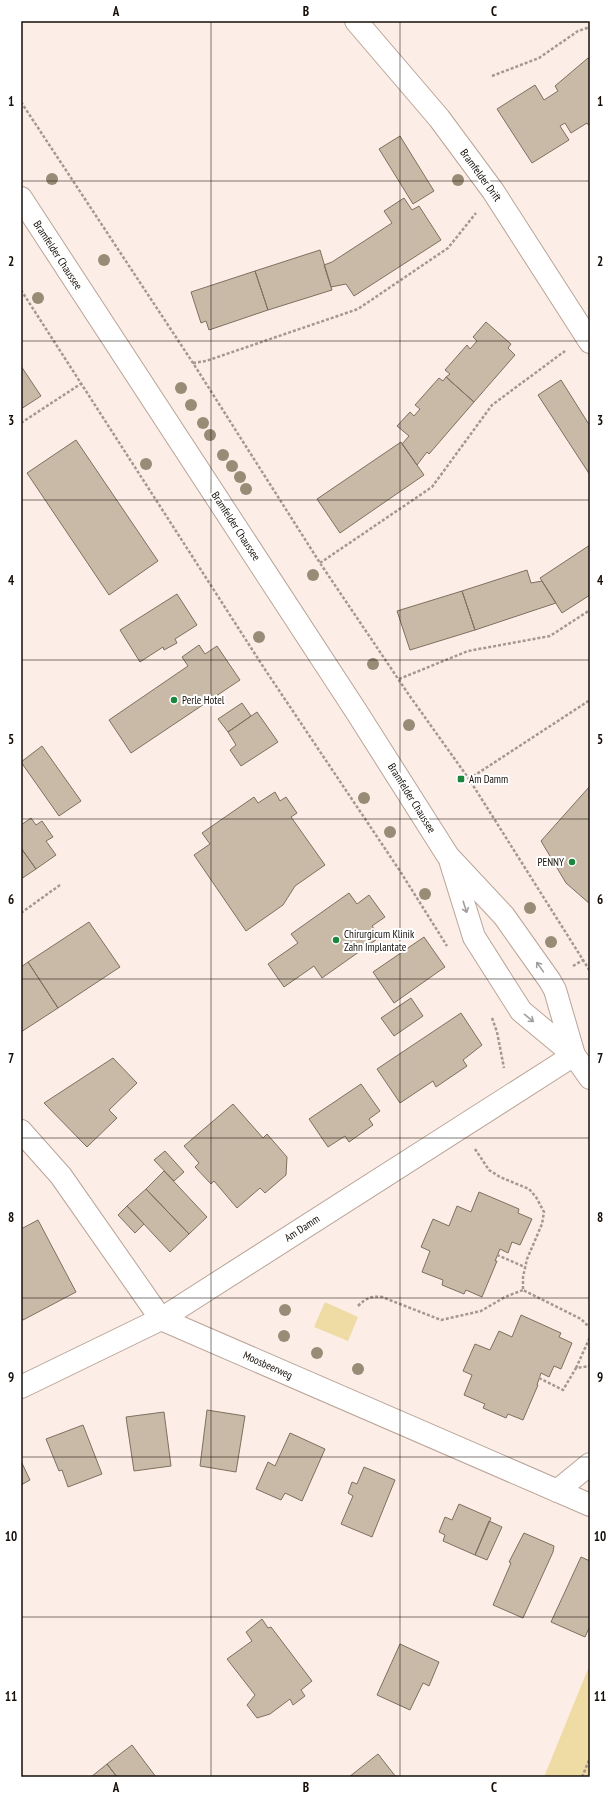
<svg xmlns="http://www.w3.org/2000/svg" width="611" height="1798" font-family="'PT Sans Narrow',sans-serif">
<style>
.green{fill:#efdba4}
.building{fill:#c9b9a7;stroke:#7e705f}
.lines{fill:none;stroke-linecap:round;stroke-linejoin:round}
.minor-casing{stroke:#baa498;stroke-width:24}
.major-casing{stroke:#baa498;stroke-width:24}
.path{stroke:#a49891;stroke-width:2.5;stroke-dasharray:3 2;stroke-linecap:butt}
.minor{stroke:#fff;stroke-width:22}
.major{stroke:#fff;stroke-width:22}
.tree{fill:#988c76}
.oneway{stroke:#a19f9d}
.grid{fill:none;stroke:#150e09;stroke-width:1;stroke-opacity:0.55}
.poi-dot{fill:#1b863d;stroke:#fff;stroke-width:1.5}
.labels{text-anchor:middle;stroke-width:4;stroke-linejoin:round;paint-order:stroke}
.street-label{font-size:11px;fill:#150e09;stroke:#fff}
.poi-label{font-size:11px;fill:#150e09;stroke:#fff;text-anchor:start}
.neatline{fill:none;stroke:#150e09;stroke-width:1.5}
.grid-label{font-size:13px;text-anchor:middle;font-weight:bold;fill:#150e09}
</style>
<rect width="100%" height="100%" fill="#fceee6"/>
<path class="green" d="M325 1302 358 1317 348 1341 314 1327Z
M590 1664V1777H544Z"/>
<path class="building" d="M588 58 590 60V127L587 123 571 133 565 123 560 126 569 140 532 163 497 109 535 85 544 100 558 91 555 86Z
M400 136 434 191 413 204 379 149Z
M404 198 412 210 419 206 441 240 354 296 346 284 331 287 324 265 332 262 392 223 384 211Z
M320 250 332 290 268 310 255 271Z
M255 271 268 310 209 330 206 321 201 323 191 292Z
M486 322 511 344 508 348 515 355 474 402 446 377 450 374 445 370 467 345 470 349 477 341 473 337Z
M21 366 41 396 21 409Z
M446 377 474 402 429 454 427 452 417 465 402 444 409 436 397 426 410 412 414 416 420 409 415 405 439 378 443 381Z
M561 380 590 426V475L538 395Z
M76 440 158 561 109 595 27 473Z
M401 442 424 475 340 533 317 499Z
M590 545V595L562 613 540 578Z
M527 570 531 583 542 581 556 603 475 630 462 591Z
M462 591 475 630 410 650 397 611Z
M177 594 197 625 175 639 177 643 164 650 163 647 140 662 120 630Z
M199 645 205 654 217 646 240 680 131 753 109 720 188 666 182 657Z
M242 703 251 716 228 732 218 719Z
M257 712 278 742 241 766 230 750 236 745 228 732Z
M42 746 81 801 59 816 21 762Z
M590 786V904L566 883 541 841Z
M275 792 280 801 286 797 297 813 291 817 325 865 295 886 283 905 246 931 194 855 210 844 202 833 254 797 258 803Z
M31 818 36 825 42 821 53 837 46 841 56 855 36 869 21 848V825Z
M21 848 36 869 21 879Z
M349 893 357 904 369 895 385 917 372 926 380 937 322 978 314 966 284 987 268 964 298 943 291 934Z
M89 922 120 967 58 1008 28 962Z
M424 937 445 967 394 1003 373 972Z
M28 962 58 1008 21 1032V967Z
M411 998 423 1016 394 1036 381 1018Z
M461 1013 482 1045 463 1060 467 1066 436 1087 433 1081 400 1103 377 1069Z
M113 1058 137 1083 109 1110 117 1118 87 1147 44 1103Z
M361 1084 380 1111 369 1119 373 1125 349 1142 345 1136 328 1147 309 1119Z
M233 1104 263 1138 267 1134 287 1157 286 1175 265 1193 260 1188 237 1208 214 1181 211 1184 195 1167 199 1163 184 1146Z
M165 1151 184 1172 174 1181 154 1160Z
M164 1171 207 1217 189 1234 146 1189Z
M146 1189 189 1234 170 1252 127 1206Z
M479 1192 519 1209 518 1213 532 1219 520 1245 512 1242 508 1253 500 1249 495 1261H497L482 1297 466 1290 464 1294 442 1285 443 1280 422 1272 430 1251 421 1247 433 1219 449 1226 457 1206 471 1212Z
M127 1206 144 1224 135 1233 118 1215Z
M38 1220 76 1292 23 1320 21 1316V1229Z
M521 1315 561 1333 559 1337 572 1343 561 1369 554 1366 549 1377 541 1373 537 1385H538L523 1420 508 1414 506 1418 483 1408 485 1404 464 1395 472 1375 463 1371 475 1344 490 1350 499 1331 512 1337Z
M207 1410 245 1416 236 1472 200 1466Z
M164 1412 171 1466 134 1471 126 1417Z
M83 1425 102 1474 68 1487 62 1470 59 1471 46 1439Z
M290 1433 325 1449 302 1501 285 1493 281 1500 256 1489 268 1462 275 1466Z
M21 1461 30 1480 21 1485Z
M364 1467 395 1480 372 1537 341 1524 353 1496 348 1493 352 1482 357 1484Z
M459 1504 491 1518 475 1555 443 1541 445 1535 439 1532 445 1517 452 1520Z
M489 1521 502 1527 487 1560 475 1555Z
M524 1533 554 1546 553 1552 523 1618 493 1605 511 1563 509 1562Z
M581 1557 590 1561V1626L585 1637 551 1622Z
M262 1619 268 1628 271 1627 312 1681 301 1690 305 1696 293 1705 290 1699 270 1714 257 1718 247 1705 255 1695 227 1659 252 1641 246 1632Z
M400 1644 439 1662 429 1686 423 1683 410 1710 377 1695Z
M132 1745 156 1777H117L107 1764Z
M378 1754 396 1777H349Z
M107 1764 117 1777H91Z"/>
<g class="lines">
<defs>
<path id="minor" d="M356 21 439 118 493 191 590 342
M21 1131 61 1176 161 1319 590 1505
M21 1387 161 1319 574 1055
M557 1491 590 1464"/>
<path id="major" d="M21 198 356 711 448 856 504 916 550 981 555 990 574 1055 590 1078
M451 863 474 937 521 1011 574 1055"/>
</defs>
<use href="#minor" class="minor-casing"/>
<use href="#major" class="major-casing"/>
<path class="path" d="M492 76 539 58 578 31 590 27
M21 102 193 363 320 563 409 695 469 779 590 971
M21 290 264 668 400 871 447 946
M193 363 206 361 358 309 448 248 476 213
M21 423 82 383
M320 563 432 487 492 405 565 351
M399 679 468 651 550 636 590 610
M469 779 590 700
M21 913 60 885
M573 966 583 960
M492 1018 497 1032 504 1068
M475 1149 489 1170 500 1177 529 1189 536 1197 544 1212 542 1224 527 1259 523 1277V1290L581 1319 590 1328
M497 1255 525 1267
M358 1306C366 1298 371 1296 382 1297L441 1320 481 1311 505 1297 523 1290
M576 1368 590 1337
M539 1378 563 1390 576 1368 590 1366
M582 1777 590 1758"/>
<use href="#minor" class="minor"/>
<use href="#major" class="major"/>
</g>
<g class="tree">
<circle cx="52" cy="179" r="6"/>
<circle cx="458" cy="180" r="6"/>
<circle cx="104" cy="260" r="6"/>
<circle cx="38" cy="298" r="6"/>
<circle cx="181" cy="388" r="6"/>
<circle cx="191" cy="405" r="6"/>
<circle cx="203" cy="423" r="6"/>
<circle cx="210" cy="435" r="6"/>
<circle cx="223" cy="455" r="6"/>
<circle cx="146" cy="464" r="6"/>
<circle cx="232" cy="466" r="6"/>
<circle cx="240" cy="477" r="6"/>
<circle cx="246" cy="489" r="6"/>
<circle cx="313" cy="575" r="6"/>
<circle cx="259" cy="637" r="6"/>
<circle cx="373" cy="664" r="6"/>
<circle cx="409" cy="725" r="6"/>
<circle cx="364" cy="798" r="6"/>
<circle cx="390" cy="832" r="6"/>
<circle cx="425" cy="894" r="6"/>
<circle cx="530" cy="908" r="6"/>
<circle cx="551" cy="942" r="6"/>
<circle cx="285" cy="1310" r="6"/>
<circle cx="284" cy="1336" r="6"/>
<circle cx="317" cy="1353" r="6"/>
<circle cx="358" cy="1369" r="6"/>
</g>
<defs><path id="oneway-shaft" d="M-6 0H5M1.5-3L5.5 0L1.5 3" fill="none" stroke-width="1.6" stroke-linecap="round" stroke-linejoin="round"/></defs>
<g class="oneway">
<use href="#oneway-shaft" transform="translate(465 907) rotate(72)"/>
<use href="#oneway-shaft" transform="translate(540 967) rotate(-125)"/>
<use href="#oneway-shaft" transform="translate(529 1018) rotate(39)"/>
</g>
<path class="grid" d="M211 21V1777M400 21V1777M21 181H590M21 341H590M21 500H590M21 660H590M21 819H590M21 979H590M21 1138H590M21 1298H590M21 1457H590M21 1617H590"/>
<g class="poi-dot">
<circle cx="174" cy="700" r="4"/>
<rect x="457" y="775" width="8" height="8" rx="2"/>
<circle cx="572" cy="862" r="4"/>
<circle cx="336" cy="940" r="4"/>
</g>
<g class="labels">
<g class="street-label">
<text transform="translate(481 175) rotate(54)" y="4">Bramfelder Drift</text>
<text transform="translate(58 255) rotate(57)" y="4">Bramfelder Chaussee</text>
<text transform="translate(236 526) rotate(57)" y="4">Bramfelder Chaussee</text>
<text transform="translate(412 798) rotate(58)" y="4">Bramfelder Chaussee</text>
<text transform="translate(302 1228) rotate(-33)" y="4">Am Damm</text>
<text transform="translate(268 1365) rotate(24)" y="4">Moosbeerweg</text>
</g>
<g class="poi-label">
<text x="182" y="704">Perle Hotel</text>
<text x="469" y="783">Am Damm</text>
<text x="564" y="866" text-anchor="end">PENNY</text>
<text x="344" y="938">Chirurgicum Klinik<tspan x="344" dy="13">Zahn Implantate</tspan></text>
</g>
</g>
<rect width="611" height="1798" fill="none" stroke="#ffffff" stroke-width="44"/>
<rect x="22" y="22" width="567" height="1754" class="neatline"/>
<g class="grid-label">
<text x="116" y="16">A</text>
<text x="306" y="16">B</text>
<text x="494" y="16">C</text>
<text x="11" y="106">1</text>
<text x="600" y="106">1</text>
<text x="11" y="266">2</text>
<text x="600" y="266">2</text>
<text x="11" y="425">3</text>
<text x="600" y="425">3</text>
<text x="11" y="585">4</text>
<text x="600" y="585">4</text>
<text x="11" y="744">5</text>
<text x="600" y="744">5</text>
<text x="11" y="904">6</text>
<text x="600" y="904">6</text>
<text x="11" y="1063">7</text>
<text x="600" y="1063">7</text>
<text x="11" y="1222">8</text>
<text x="600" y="1222">8</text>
<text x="11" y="1382">9</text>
<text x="600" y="1382">9</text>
<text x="11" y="1541">10</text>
<text x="600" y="1541">10</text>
<text x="11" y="1701">11</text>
<text x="600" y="1701">11</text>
<text x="116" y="1792">A</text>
<text x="306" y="1792">B</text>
<text x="494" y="1792">C</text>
</g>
</svg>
